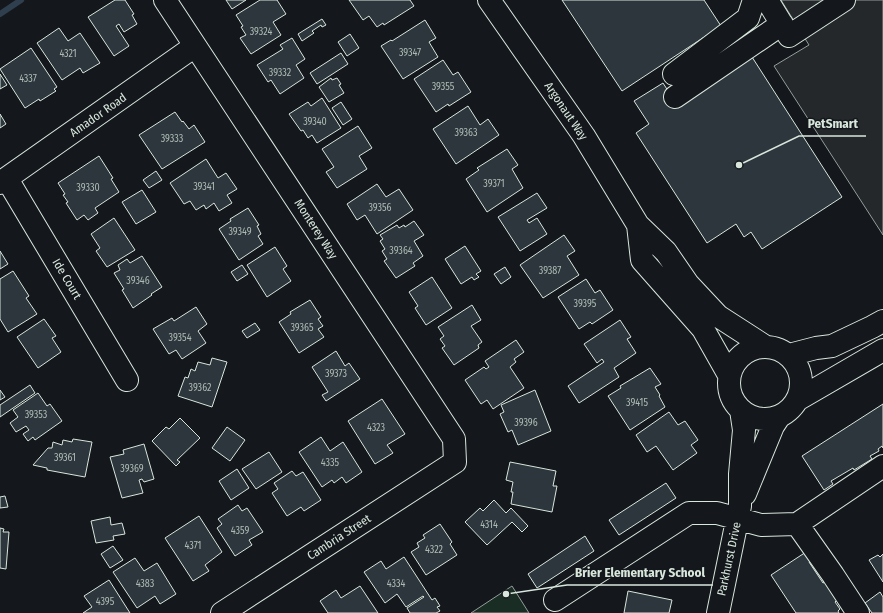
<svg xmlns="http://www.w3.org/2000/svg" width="883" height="613" font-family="'Fira Sans Condensed',sans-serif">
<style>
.green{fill:#1a2d24;stroke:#939e99}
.parking{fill:#24282b;stroke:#939e99}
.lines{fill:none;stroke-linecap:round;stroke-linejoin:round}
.stream{stroke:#2f3f4d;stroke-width:6}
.building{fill:#2c363c;stroke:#d8e6dc}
.minor-casing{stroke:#d8e6dc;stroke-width:24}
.minor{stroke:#14181c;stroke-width:22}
.labels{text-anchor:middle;stroke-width:3;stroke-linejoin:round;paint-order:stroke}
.number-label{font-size:10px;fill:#adbab4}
.street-label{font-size:12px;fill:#d8e6dc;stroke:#14181c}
.leader{fill:none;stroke:#d8e6dc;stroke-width:1.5}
.callout-dot{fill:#d8e6dc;stroke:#14181c;stroke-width:1.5}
.callout-label{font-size:13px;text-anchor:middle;font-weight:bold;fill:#d8e6dc;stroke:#14181c;stroke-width:3;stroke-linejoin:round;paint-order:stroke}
</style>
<rect width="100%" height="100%" fill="#14181c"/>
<path class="green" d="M512 586 529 613H471Z"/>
<path class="parking" d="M781 0H883V235L774 66 809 45Z"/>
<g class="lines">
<path class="stream" d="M0 14 21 0"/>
</g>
<path class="building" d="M115 0H125L134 14 132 15 137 24 124 32 119 24 116 26 129 46 114 56 88 17Z
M226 0H246L232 9Z
M260 0H277L286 14 273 22 281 35 251 54 240 38 246 35 241 27 243 26 236 15Z
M349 0H410L414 6 384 25 383 23 377 27 369 16 363 20Z
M562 0H704L721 26 622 91Z
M322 19 326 25 322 27 321 25 312 31 314 33 302 41 298 34Z
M425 20 436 38 429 42 438 57 403 79 381 46 391 40 392 41Z
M59 28 68 41 80 33 100 63 83 73 80 68 62 80 37 43Z
M350 34 359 48 347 56 338 42Z
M292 38 305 59 296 65 304 78 280 94 271 80 268 82 257 65 283 49 280 45Z
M31 48 57 87 54 89 56 91 40 101 39 99 25 108 0 69Z
M341 53 348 64 317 84 310 73Z
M752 57 842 197 762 249 751 232 744 237 736 224 707 243 636 133 649 124 634 101 663 83 677 105Z
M443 60 453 75 458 72 471 92 449 106 448 104 436 112 414 79Z
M0 74 7 85 0 89Z
M331 78 332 80 337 78 341 84 339 85 344 93 329 102 319 87Z
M322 98 341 128 317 143 312 135 308 138 303 130 301 131 289 114 308 102 311 106Z
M341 102 352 119 343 125 332 108Z
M468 106 480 125 488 119 499 135 456 164 433 129Z
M175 112 182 122 183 121 189 129 194 125 205 142 162 169 139 135Z
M0 114 6 124 0 128Z
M358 126 372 148 359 156 367 169 337 188 326 172 334 167 322 149Z
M507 149 518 165 512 169 523 188 487 212 466 179 479 170 477 168Z
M99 156 113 178 111 179 119 192 95 208 98 213 88 220 84 215 77 220 66 203 68 202 63 195 65 194 58 183Z
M206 159 218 178 226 173 237 189 227 195 232 203 219 211 214 203 206 209 204 205 196 210 190 201 184 204 170 183Z
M156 171 162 180 149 188 143 180Z
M377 184 386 197 399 189 413 210 377 234 365 215 357 220 347 204Z
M142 190 156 212 136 224 122 202Z
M537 193 547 208 527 220 529 223 537 218 547 234 520 251 498 217Z
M248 208 259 225 257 226 261 234 258 236 263 244 239 260 219 229 231 221 230 219Z
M114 218 135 250 107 267 96 251 100 248 91 234Z
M414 221 424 235 414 241 423 256 413 263 415 266 396 278 384 261 387 259 382 251 385 249 380 241 383 239 380 235 397 225 399 228 404 225 405 227Z
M564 235 575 251 567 256 579 275 543 298 520 265Z
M465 246 481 271 476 274 479 277 474 280 472 277 461 284 445 259Z
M275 247 287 266 283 269 291 281 267 297 247 265Z
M0 251 8 264 0 269Z
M142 256 162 287 151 294 152 295 133 308 122 290 124 289 114 273 120 270 118 265 127 259 130 263Z
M242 265 248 274 237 281 231 272Z
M505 267 511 277 501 284 494 274Z
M13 271 29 296 26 298 37 314 8 332 0 319V279Z
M432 277 452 308 426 325 415 308 418 306 409 292Z
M586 279 595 293 600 290 613 310 592 324 590 322 579 329 558 297Z
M310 300 321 317 318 319 323 326 318 329 324 337 299 353 279 322 291 314 290 312Z
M472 305 481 320 471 326 482 342 478 345 479 348 454 365 442 348 445 346 440 339 444 336 438 327Z
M196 307 207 324 198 331 206 343 182 359 176 350 169 354 153 329 172 318 174 321Z
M44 319 56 336 52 338 61 352 38 368 17 337Z
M620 320 631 337 627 339 636 353 614 368 619 377 579 403 568 386 604 362 602 359 597 363 584 344Z
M255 323 260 330 247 338 242 331Z
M516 340 524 352 514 359 516 362 510 367 524 388 493 409 487 400 481 404 465 380 484 367 486 369 489 367 485 361Z
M336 351 345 366 349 363 360 379 326 401 322 395 328 392 312 367Z
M212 358 227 362 212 407 178 396 185 377 188 378 191 369 195 371 198 362 210 365Z
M650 368 661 384 655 387 660 395 659 396 665 407 630 430 608 396 621 388 620 386Z
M30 385 35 393 0 417V405Z
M0 390 5 397 0 400Z
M535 390 551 431 518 445 512 430 508 432 500 414 504 412 501 405Z
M38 393 47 406 50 404 62 421 35 440 33 437 28 441 23 434 29 430 26 426 16 432 10 423 18 417 13 410Z
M382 399 405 434 387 445 393 453 375 464 348 421Z
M883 404V448L882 446 878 449 879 451 870 456 872 459 854 470 853 468 831 481 833 484 824 490 802 456Z
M669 412 678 425 685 421 698 440 691 445 697 453 673 470 656 446 647 452 636 435Z
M180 418 200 438 177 460 180 462 176 466 152 441 166 427 169 429Z
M227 427 245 440 230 461 212 448Z
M321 437 330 451 343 442 362 472 346 483 342 477 334 483 332 480 322 487 299 452Z
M73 439 92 442 85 477 47 470V468L33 465 48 448H52L53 442 62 445 63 440 72 442Z
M144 444 154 479 144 482 142 479 139 480 143 493 122 498 110 457 124 454 123 450Z
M269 452 282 472 256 489 242 469Z
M510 462 556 471 553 486H557L552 512 511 504 513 492H511L513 482 506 480Z
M237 469 249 488 231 500 219 481Z
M292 471 296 476 303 472 321 500 304 511 301 507 287 516 272 493 278 489 274 483Z
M666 483 676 498 619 535 609 520Z
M5 496 8 507 0 508V497Z
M494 500 506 513 511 508 528 526 522 532 512 522 487 545 465 522 480 508 483 511Z
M238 505 242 511 247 508 263 532 249 540 252 545 235 556 217 528 222 524 218 519Z
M199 516 222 552 205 565 209 571 193 581 165 538Z
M110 517 111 525 122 523 125 534 113 536 114 540 96 543 91 521Z
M440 524 452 542 450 544 457 555 426 575 411 552 419 547 417 543 425 538 423 535Z
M0 528 4 529 3 532H9L6 569 0 568Z
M585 536 594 551 537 588 528 574Z
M113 546 123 560 110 568 101 554Z
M806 552 811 560 809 562 823 583 825 582 837 600 835 602 840 609 838 611 839 613H796L771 575Z
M883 554V582L869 560 878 555 880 557Z
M404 557 432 600 435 598 440 606 437 607 440 611 436 613H410L407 608 424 597 423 596 406 607 397 594 385 603 364 572 381 561 386 569Z
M135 558 144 571 157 563 176 594 160 604 155 596 137 608 113 572Z
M109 580 130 613H83L92 607 84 596Z
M360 586 378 613H328L320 601 336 590 341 598Z
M628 591 672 600 669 613H624Z
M880 592 883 597V613H872L865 603Z"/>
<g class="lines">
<defs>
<path id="minor" d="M165 0 454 439 455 462 222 613
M489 0 584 136 638 225 666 252 688 284 718 316 766 347
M767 0 789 36 844 0
M674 74 748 18 754 0
M675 97 782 24
M7 179 127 380
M0 183 195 46
M638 225 642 260 703 329 729 375
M729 383a36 36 0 1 1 72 0a36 36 0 1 1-72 0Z
M789 355 816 348 832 346 872 327 883 321
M797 400 883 350
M745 494 773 426 779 417
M797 524 833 575 858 613
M555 600 689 513H717L761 525 797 524 883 466
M718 613 740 506V474L744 430 741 410"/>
</defs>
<use href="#minor" class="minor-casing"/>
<use href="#minor" class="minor"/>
</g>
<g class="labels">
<g class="number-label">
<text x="261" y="35">39324</text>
<text x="410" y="56">39347</text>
<text x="68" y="57">4321</text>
<text x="280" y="76">39332</text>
<text x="28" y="82">4337</text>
<text x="443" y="90">39355</text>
<text x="315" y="125">39340</text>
<text x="466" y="136">39363</text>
<text x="172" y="142">39333</text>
<text x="494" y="187">39371</text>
<text x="204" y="190">39341</text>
<text x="88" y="191">39330</text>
<text x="380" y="211">39356</text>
<text x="240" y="235">39349</text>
<text x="401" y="254">39364</text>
<text x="550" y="274">39387</text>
<text x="138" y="284">39346</text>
<text x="585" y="307">39395</text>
<text x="302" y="331">39365</text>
<text x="180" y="341">39354</text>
<text x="336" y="377">39373</text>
<text x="200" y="391">39362</text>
<text x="637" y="406">39415</text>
<text x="36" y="418">39353</text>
<text x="526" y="426">39396</text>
<text x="376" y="431">4323</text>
<text x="65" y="461">39361</text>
<text x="330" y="466">4335</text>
<text x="132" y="472">39369</text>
<text x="489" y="528">4314</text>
<text x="240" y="534">4359</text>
<text x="193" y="549">4371</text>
<text x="434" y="553">4322</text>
<text x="145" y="587">4383</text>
<text x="396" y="587">4334</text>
<text x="105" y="605">4395</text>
</g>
<g class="street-label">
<text transform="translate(566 111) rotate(56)" y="4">Argonaut Way</text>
<text transform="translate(98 115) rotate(-35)" y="4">Amador Road</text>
<text transform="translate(316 229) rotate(57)" y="4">Monterey Way</text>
<text transform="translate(67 279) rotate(59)" y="4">Ide Court</text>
<text transform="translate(339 537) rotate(-33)" y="4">Cambria Street</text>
<text transform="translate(729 559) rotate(-78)" y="4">Parkhurst Drive</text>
</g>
</g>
<path class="leader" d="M739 165L799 136H866M506 594L567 585H713"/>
<g class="callout-dot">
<circle cx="739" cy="165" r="4"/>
<circle cx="506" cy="594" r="4"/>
</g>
<g class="callout-label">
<text x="833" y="128">PetSmart</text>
<text x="640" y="577">Brier Elementary School</text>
</g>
</svg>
